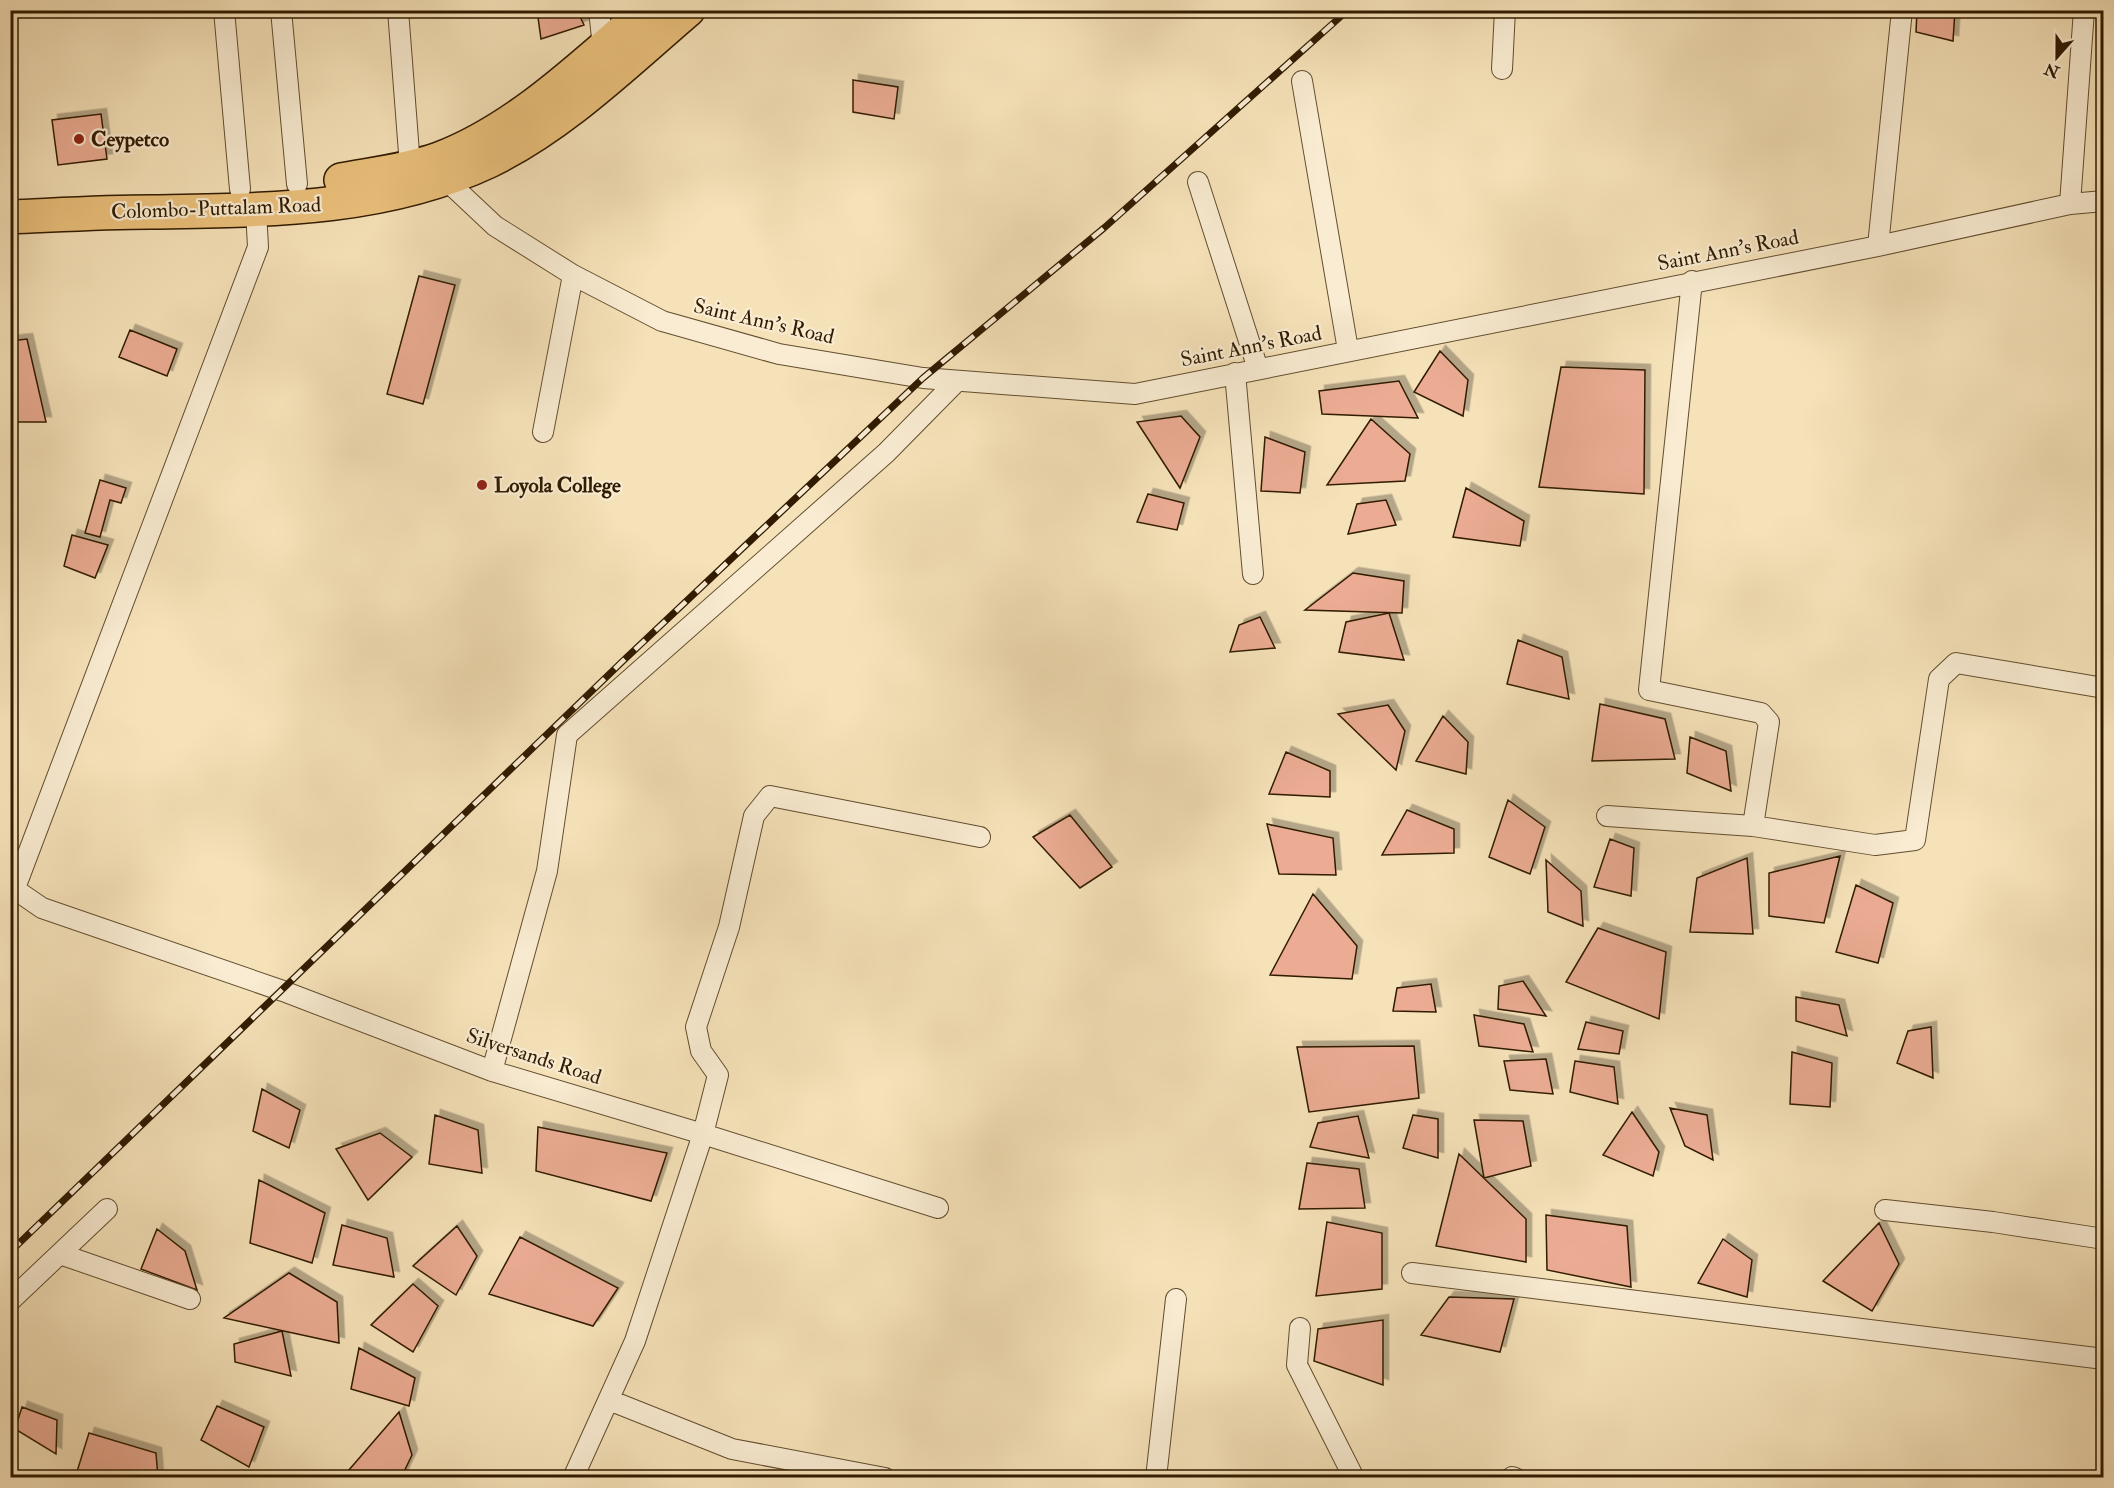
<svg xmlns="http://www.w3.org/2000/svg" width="2114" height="1488" font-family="'IM FELL Double Pica',serif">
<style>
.building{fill:#ebac93;stroke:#301b00;stroke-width:1.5;filter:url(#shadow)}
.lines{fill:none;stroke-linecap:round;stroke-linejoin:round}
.minor-casing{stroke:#624d2e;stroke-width:22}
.trunk-casing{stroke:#301b00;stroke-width:36}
.minor{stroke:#f9ecd2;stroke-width:20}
.trunk{stroke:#ebc17c;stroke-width:33}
.rail-casing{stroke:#301b00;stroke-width:7}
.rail{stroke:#f9ecd2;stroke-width:4.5;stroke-dasharray:14;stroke-linecap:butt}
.poi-dot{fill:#8f2418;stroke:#f9ecd2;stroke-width:2}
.labels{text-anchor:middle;stroke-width:4.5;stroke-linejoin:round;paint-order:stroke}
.poi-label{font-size:21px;font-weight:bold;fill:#301b00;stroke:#f9ecd2;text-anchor:start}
.street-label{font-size:21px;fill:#301b00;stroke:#f9ecd2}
</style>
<defs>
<filter id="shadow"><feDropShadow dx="5.5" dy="-5.5" stdDeviation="0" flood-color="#0004"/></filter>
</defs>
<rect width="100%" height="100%" fill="#f6e2b9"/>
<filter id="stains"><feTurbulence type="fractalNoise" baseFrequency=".00333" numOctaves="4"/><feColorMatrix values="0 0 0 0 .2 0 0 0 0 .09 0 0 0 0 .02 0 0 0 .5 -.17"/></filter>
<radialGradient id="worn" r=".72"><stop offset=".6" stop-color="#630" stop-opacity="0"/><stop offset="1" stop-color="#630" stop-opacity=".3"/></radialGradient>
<path class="building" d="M537 10H577L584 25 541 39Z
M1917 10H1955L1953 41 1916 32Z
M853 80 898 87 894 119 853 112Z
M101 114 107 159 58 165 52 120Z
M419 276 455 285 423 404 387 394Z
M130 330 177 349 167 376 119 357Z
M27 339 46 422H10V341Z
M1440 351 1468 380 1463 416 1414 392Z
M1561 367 1645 370 1644 494 1539 487Z
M1399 381 1418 418 1322 414 1319 391Z
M1181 416 1200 437 1180 488 1137 422Z
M1371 419 1410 454 1405 481 1327 485Z
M1265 437 1305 452 1300 493 1261 491Z
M100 480 126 488 121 503 110 500 100 537 85 533Z
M1466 488 1524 521 1520 546 1453 537Z
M1148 494 1184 503 1177 530 1137 522Z
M1386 500 1396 525 1348 534 1357 504Z
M72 535 108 545 95 578 64 566Z
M1353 573 1404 581 1402 613 1305 610Z
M1389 613 1404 660 1339 652 1346 622Z
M1260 617 1275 648 1230 652 1239 625Z
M1518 640 1562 657 1569 699 1507 684Z
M1600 704 1665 719 1675 759 1592 761Z
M1388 705 1405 731 1396 770 1338 714Z
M1443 716 1468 742 1466 774 1416 761Z
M1690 737 1726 751 1731 791 1687 773Z
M1286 752 1330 771V797L1269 794Z
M1508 800 1545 827 1530 874 1489 857Z
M1407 810 1454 829V853L1382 855Z
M1070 815 1112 867 1080 888 1033 837Z
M1267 824 1333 838 1336 875 1279 874Z
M1610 839 1634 848 1631 896 1594 887Z
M1840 856 1824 923 1769 916V873Z
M1747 858 1753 934 1690 932 1697 878Z
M1546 860 1581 891 1583 926 1548 912Z
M1856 885 1893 903 1878 963 1836 952Z
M1313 894 1357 946 1352 979 1270 975Z
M1598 928 1666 952 1659 1019 1566 982Z
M1523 981 1546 1016 1498 1009 1499 986Z
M1431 984 1436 1012 1393 1011 1397 988Z
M1796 997 1839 1005 1847 1036 1796 1021Z
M1474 1015 1524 1024 1533 1052 1479 1046Z
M1586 1022 1623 1031 1619 1054 1578 1049Z
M1931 1027 1933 1078 1897 1063 1908 1031Z
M1414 1046 1419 1098 1309 1112 1297 1047Z
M1792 1052 1832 1063 1830 1107 1790 1104Z
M1546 1059 1553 1094 1510 1090 1504 1061Z
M1575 1061 1614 1067 1618 1104 1570 1092Z
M262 1089 300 1110 289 1148 253 1131Z
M1670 1108 1707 1115 1713 1160 1685 1146Z
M1632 1112 1659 1152 1653 1176 1603 1155Z
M435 1115 478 1130 482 1173 429 1164Z
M1413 1115 1438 1119V1158L1403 1148Z
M1358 1116 1369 1158 1310 1147 1318 1123Z
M1474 1120 1523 1121 1531 1166 1484 1178Z
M538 1127 667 1153 651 1201 536 1171Z
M380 1133 412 1157 368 1200 336 1149Z
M1459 1154 1526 1219V1262L1436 1246Z
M1307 1163 1359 1169 1365 1208 1299 1209Z
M259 1180 325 1213 312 1263 250 1243Z
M1546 1215 1627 1226 1631 1287 1547 1270Z
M1327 1222 1382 1233V1289L1316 1296Z
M1879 1223 1899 1264 1872 1311 1823 1281Z
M342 1225 387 1238 394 1277 333 1265Z
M457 1226 477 1256 456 1295 413 1266Z
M157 1229 185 1251 197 1290 141 1269Z
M520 1237 618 1288 593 1326 489 1294Z
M1723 1239 1752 1260 1747 1297 1698 1283Z
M289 1273 337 1302 339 1343 224 1318Z
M413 1284 438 1306 413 1352 371 1325Z
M1449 1297 1514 1299 1500 1352 1421 1335Z
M1383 1320V1385L1314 1361 1318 1329Z
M282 1331 291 1376 235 1362 234 1344Z
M359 1348 415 1378 409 1406 351 1389Z
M217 1406 264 1427 249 1467 201 1440Z
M22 1407 57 1420 56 1454 15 1429Z
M399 1412 412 1455 401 1478H342Z
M89 1433 156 1453 158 1478H75Z"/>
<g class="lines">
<defs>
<path id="minor" d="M224 10 240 189
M281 10 297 184
M398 10 410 166
M599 10 603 47
M1502 69 1505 10
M1302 81 1348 350
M445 179 495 226 573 275 662 321 779 354 923 378 1135 394 1878 246 2070 204 2104 201
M1198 182 1258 369
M2070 204 2084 10
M1878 246 1902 10
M1692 281 1649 690 1761 713 1769 722 1753 826
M1235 373 1253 574
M543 432 573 275
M1607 816 1753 826 1875 845 1915 840 1939 679 1956 663 2104 688
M10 886 42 908 283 991 492 1071 703 1134 635 1341 573 1478
M15 888 258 247 256 210
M492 1071 547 871 567 735 886 453 956 382
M938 1208 703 1134 718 1075 701 1051 696 1027 729 927 754 816 770 796 980 837
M1885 1210 1993 1222 2104 1239
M60 1254 190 1299
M1412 1273 2104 1359
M10 1301 107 1209
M1300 1328 1297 1365 1354 1478
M609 1400 732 1449 885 1478
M1512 1477 1515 1478
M1156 1478 1176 1299"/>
<path id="trunk" d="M341 180C373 174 409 170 439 159 518 129 584 64 647 10
M10 217C57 215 104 212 151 212 265 210 383 211 489 161 563 125 626 63 688 10"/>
</defs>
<use href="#minor" class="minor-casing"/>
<use href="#trunk" class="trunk-casing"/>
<use href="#minor" class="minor"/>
<use href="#trunk" class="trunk"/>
<defs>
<path id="rail" d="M10 1252 625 659 923 378 1104 228 1348 10"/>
</defs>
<use href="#rail" class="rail-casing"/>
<use href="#rail" class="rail"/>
</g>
<g class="poi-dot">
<circle cx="79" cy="139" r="6"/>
<circle cx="482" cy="485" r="6"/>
</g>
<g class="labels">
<g class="poi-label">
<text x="91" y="146">Ceypetco</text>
<text x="494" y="492">Loyola College</text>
</g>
<g class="street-label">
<text transform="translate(216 208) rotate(-2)" y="7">Colombo-Puttalam Road</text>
<text transform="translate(1728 250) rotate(-11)" y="7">Saint Ann's Road</text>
<text transform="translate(764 321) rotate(13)" y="7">Saint Ann's Road</text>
<text transform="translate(1251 346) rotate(-11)" y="7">Saint Ann's Road</text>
<text transform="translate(534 1056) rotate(18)" y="7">Silversands Road</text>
</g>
</g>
<rect width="2114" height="1488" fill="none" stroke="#f6e2b9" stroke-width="36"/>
<rect x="12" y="12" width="2090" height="1464" fill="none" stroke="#301b00" stroke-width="3"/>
<rect x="18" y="18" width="2078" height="1452" fill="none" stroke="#301b00" stroke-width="1.5"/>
<g transform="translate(2057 57) rotate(201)" stroke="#f9ecd2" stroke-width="4.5" paint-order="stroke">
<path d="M0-4.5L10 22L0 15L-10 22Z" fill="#301b00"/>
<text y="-9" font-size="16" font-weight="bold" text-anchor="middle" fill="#301b00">N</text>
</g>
<rect width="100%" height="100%" filter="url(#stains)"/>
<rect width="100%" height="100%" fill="url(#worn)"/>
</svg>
